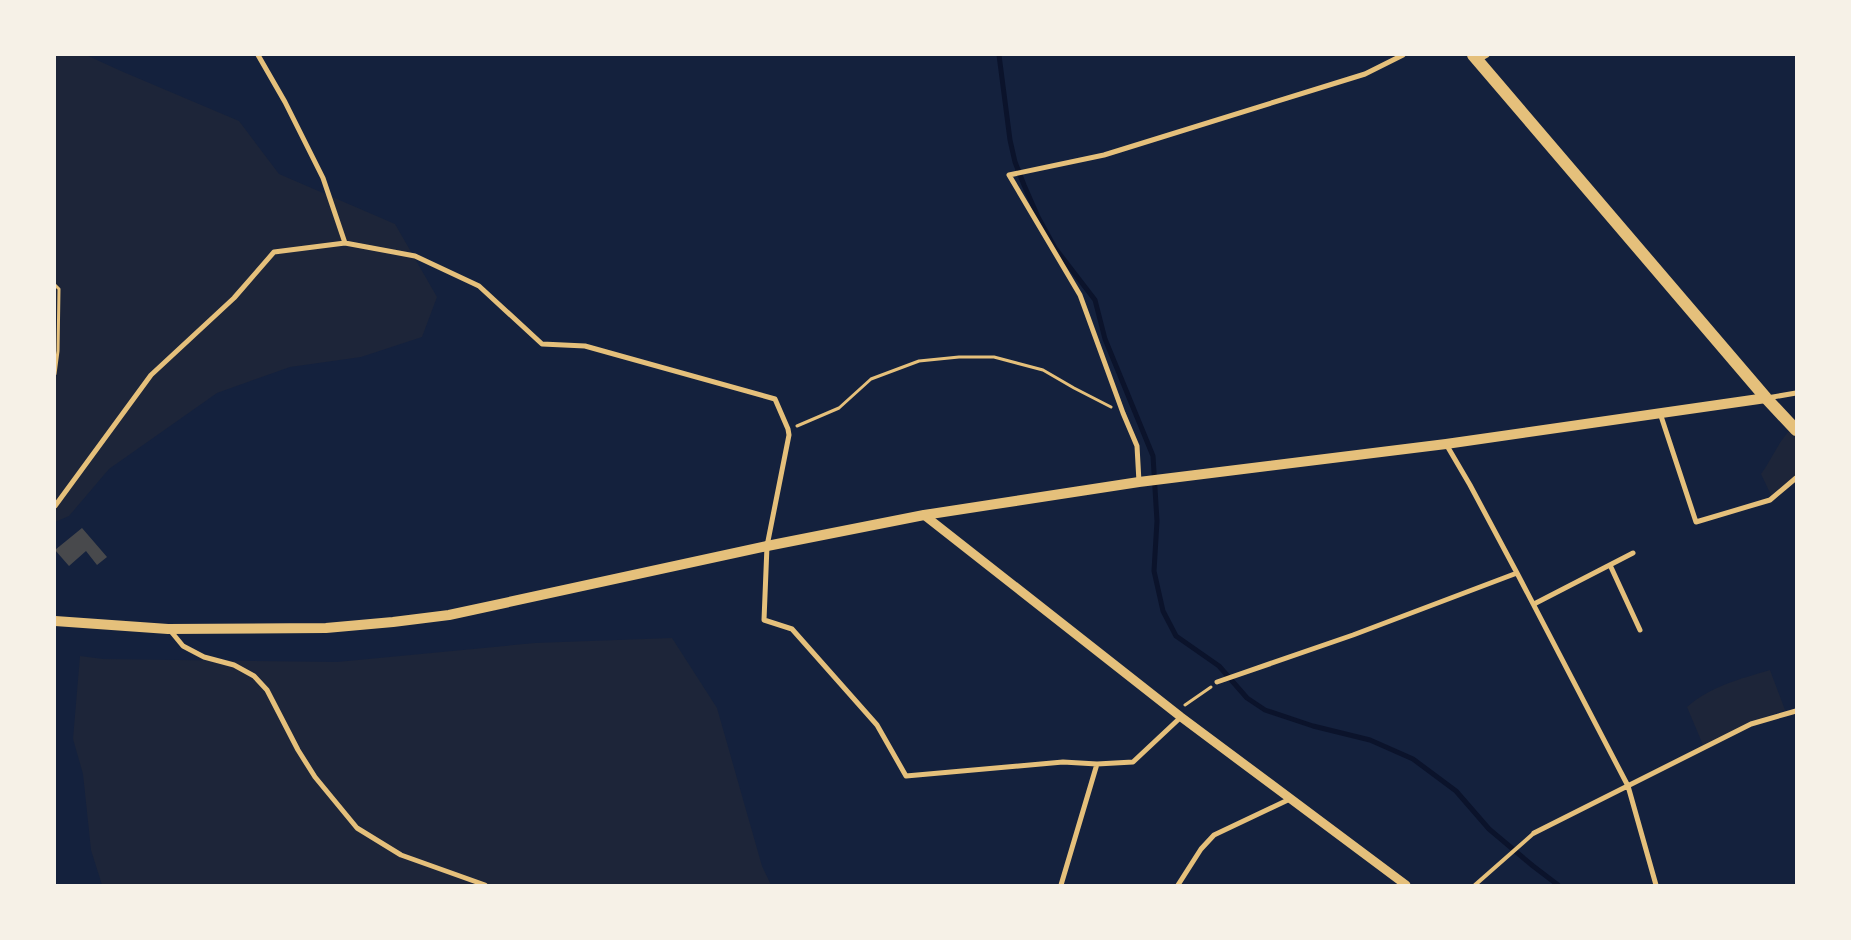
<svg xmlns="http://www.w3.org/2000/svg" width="1851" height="940" font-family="Roboto,sans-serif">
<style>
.green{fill:#1d2539}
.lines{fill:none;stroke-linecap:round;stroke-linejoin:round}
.stream{stroke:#0b132b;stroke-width:5}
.building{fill:#48494c}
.path{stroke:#e5c07b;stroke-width:3}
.service{stroke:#e5c07b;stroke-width:4}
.minor{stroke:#e5c07b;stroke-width:5}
.tertiary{stroke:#e5c07b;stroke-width:9}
.secondary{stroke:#e5c07b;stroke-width:10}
.primary{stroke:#e5c07b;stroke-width:12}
</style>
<rect width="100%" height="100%" fill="#14213d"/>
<path class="green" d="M55 55H86L121 71 239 121 279 174 395 224 437 297 422 337 361 357 290 367 217 393 109 469 69 516 55 522Z
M1791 429 1796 434V476L1771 495 1761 474C1772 459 1778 442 1791 429Z
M672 638 717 708 762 866 771 885H102L91 850 83 774 73 739 80 656 103 659 337 662 535 643Z
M1770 670 1785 710 1750 722 1703 745 1687 707C1711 686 1740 679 1770 670Z"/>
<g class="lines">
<path class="stream" d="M999 55 1010 140 1015 162 1024 185 1038 217 1055 248 1095 300 1105 339 1153 456 1157 521 1154 571 1163 611 1176 636 1219 666 1247 698 1265 710 1313 726 1370 740 1413 759 1456 791 1489 829 1533 866 1558 885"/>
</g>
<path class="building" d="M82 528 107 557 97 565 86 551 69 566 55 550Z"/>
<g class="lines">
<path class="path" d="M55 285 59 289 58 351 55 374
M797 426 839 408 871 379 919 361 959 357H994L1043 370 1074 388 1111 407
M1185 705 1211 687"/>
<path class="service" d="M1475 885 1534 833"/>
<path class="minor" d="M258 55 285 102 323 178 345 243
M1478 60 1487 55
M1767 398 1796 393
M1660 413 1696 522 1770 500 1796 478
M1446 444 1470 485 1517 573 1628 786 1656 885
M1139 482 1137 446 1123 413 1080 295 1009 175 1104 155 1365 74 1403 55
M55 506 151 375 234 298 274 252 345 243 415 256 479 286 542 344 585 346 775 399 788 429 789 435 767 546 764 620 792 629 877 725 906 776 1063 762 1097 764 1133 762 1181 717
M1610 565 1640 630
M1534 604 1633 553
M169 629 183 646 204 657 234 665 254 676 267 690 298 750 315 777 357 828 401 855 485 885
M1217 682 1353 635 1517 573
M1534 833 1751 724 1796 711
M1061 885 1097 764
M1178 885 1201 849 1214 835 1290 799"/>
<path class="tertiary" d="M924 515 1181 717 1406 885"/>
<path class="secondary" d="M55 621 168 629 326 628 393 622 449 615 767 546 924 515 1139 482 1446 444 1766 398"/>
<path class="primary" d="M1473 55 1766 398 1796 430"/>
</g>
<rect width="1851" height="940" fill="none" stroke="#f6f1e7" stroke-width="112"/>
</svg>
